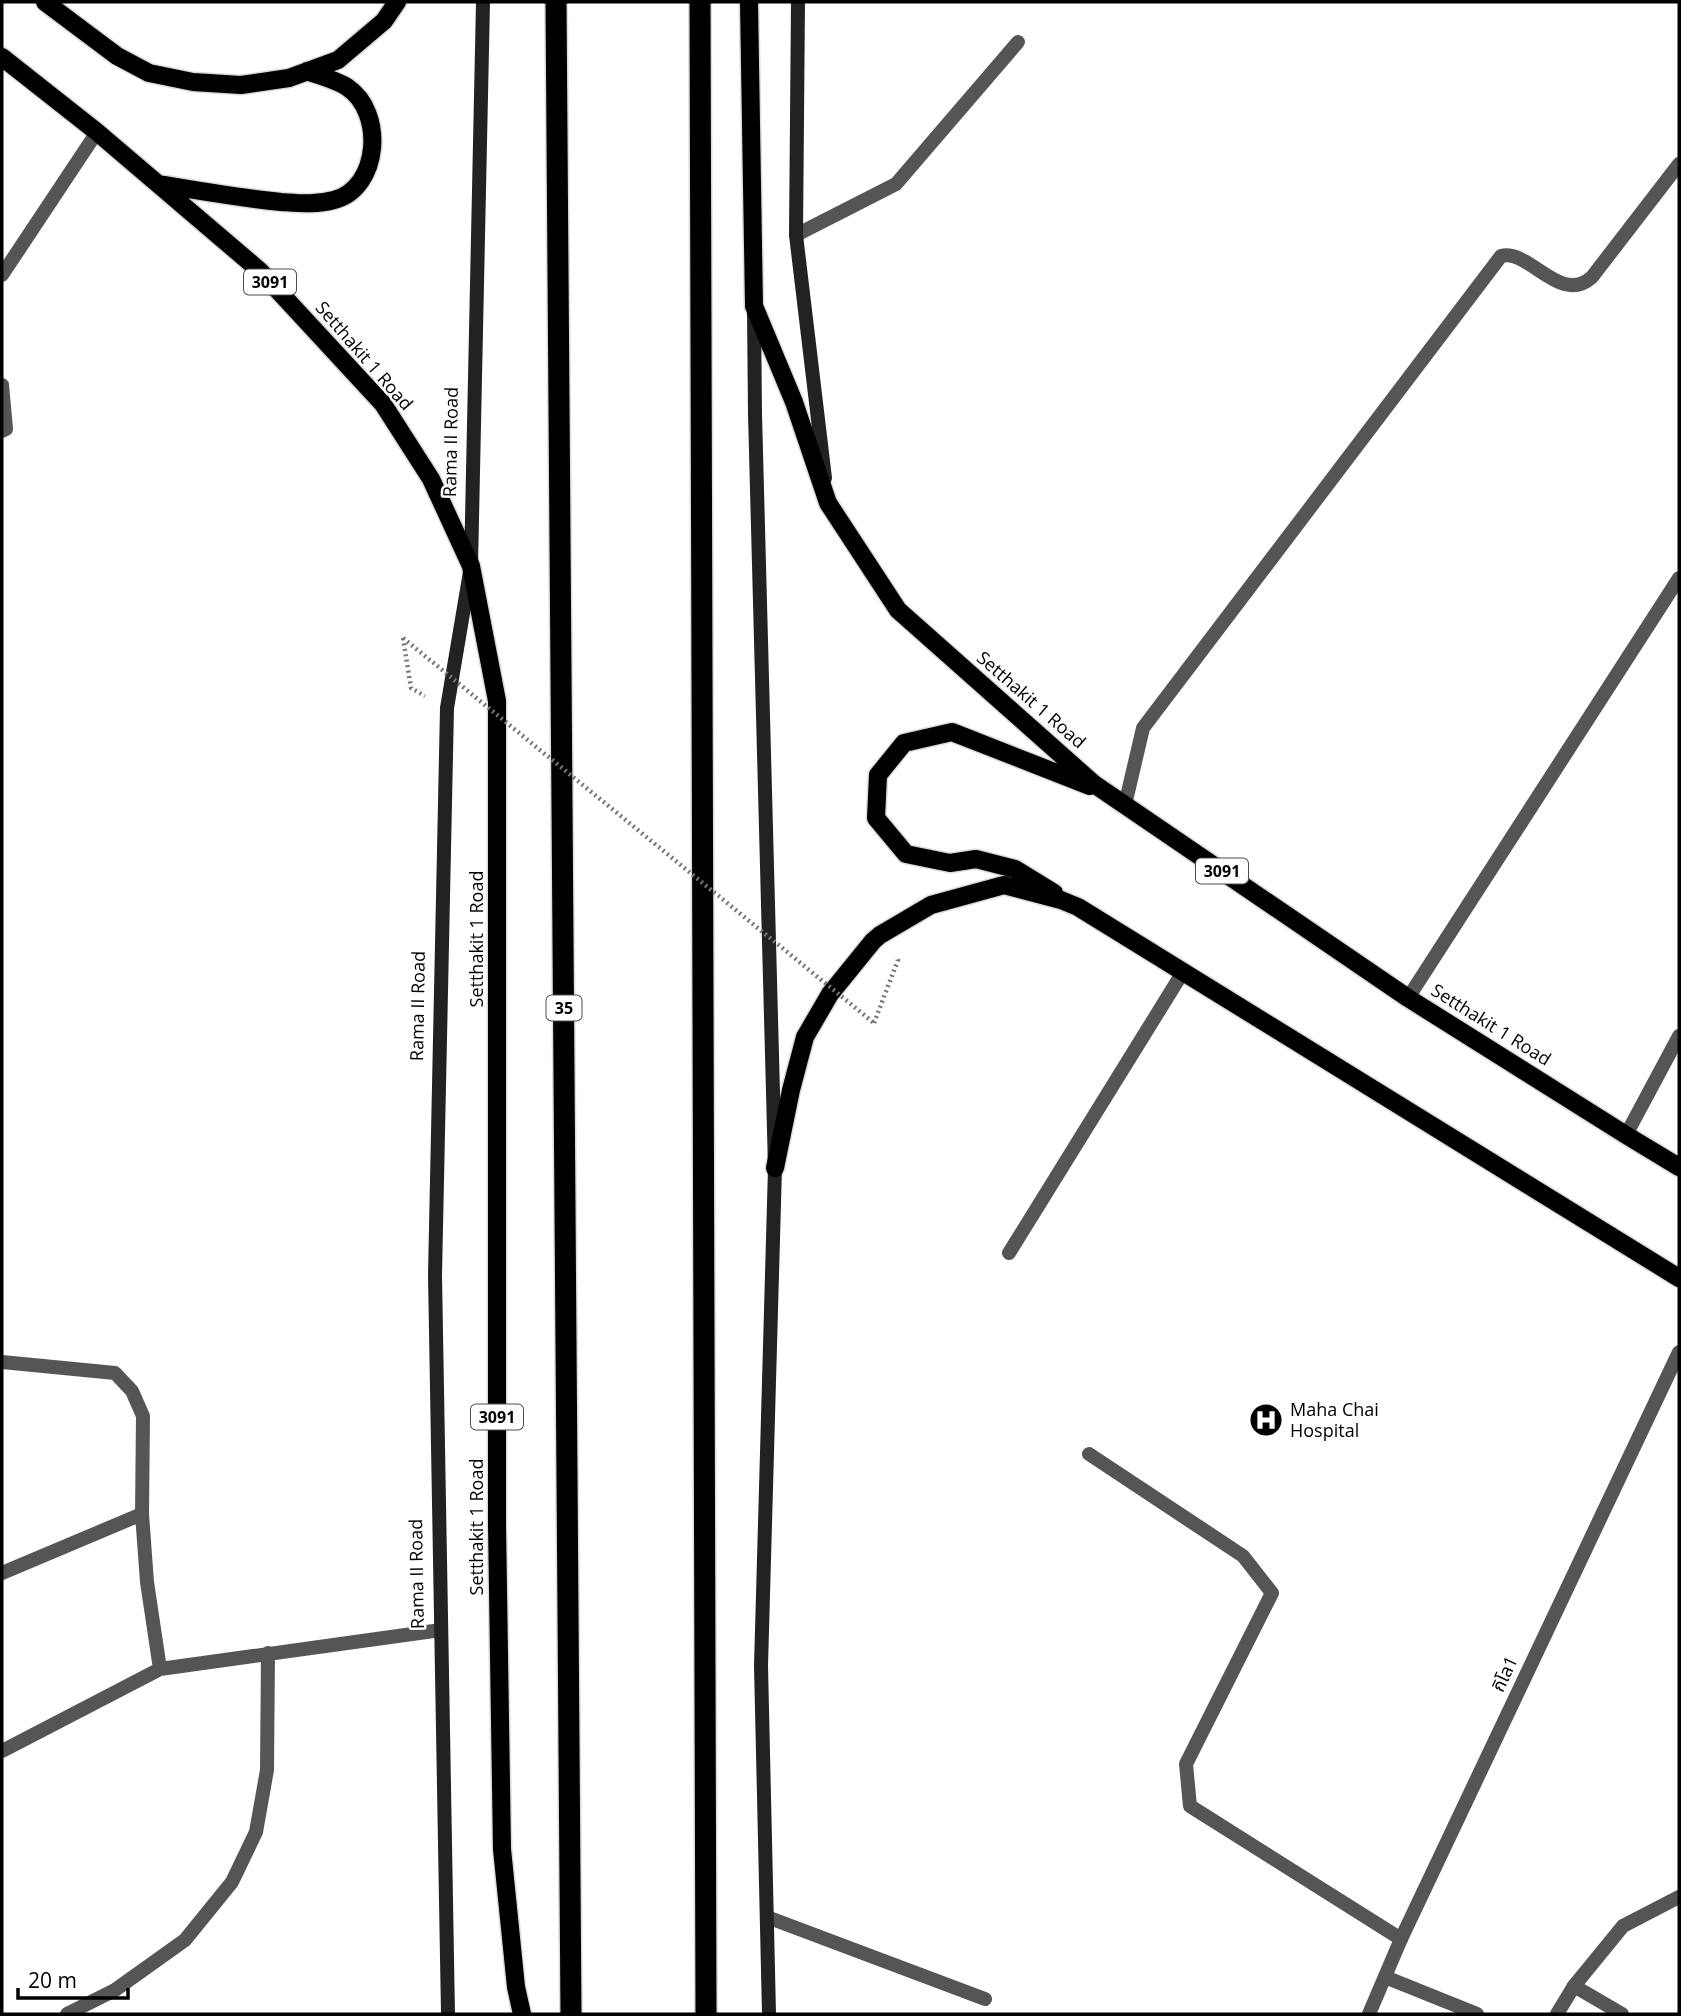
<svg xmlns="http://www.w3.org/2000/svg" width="1681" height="2016" font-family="'Open Sans','Noto Sans Thai',sans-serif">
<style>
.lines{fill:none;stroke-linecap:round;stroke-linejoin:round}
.primary-casing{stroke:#dbdbdb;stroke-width:21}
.highway-casing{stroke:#dbdbdb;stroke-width:24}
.path{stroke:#777;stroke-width:4.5;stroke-dasharray:2 3.5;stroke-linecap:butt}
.lane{stroke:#555;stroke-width:14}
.street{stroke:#555;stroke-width:14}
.secondary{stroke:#222;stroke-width:14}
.primary{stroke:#000;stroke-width:18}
.highway{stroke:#000;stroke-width:21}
.path-bridge{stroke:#777;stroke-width:4.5;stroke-dasharray:2 3.5;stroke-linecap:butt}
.labels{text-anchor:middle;stroke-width:5;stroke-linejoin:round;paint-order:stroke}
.shield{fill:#fff;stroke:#4c4c4c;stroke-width:2}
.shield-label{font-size:16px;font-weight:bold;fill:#000}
.street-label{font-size:18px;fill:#000;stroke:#fff}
.poi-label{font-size:18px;fill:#000;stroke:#fff;text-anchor:start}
</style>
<rect width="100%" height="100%" fill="#fff"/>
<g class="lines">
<defs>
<path id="primary" d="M45 2 117 56 149 73 193 82 241 85 289 78 338 60 384 21 397 2
M749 2 754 306 794 402 828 503 898 610 1094 784 1408 998 1626 1135 1679 1167
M2 57 97 132 260 271 383 404 431 479 471 566 497 701V1525L502 1849 516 1987 522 2014
M159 184C200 191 240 198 281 202 298 203 316 205 334 200 380 188 385 112 347 87 336 80 320 76 307 71
M1054 893 1015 869 976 859 950 863 906 854 876 818 878 775 904 743 952 732 1090 786
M775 1168 791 1090 805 1037 830 994 873 941 880 935 931 905 1004 885 1061 900 1078 907 1679 1278"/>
<path id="highway" d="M556 2 571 2014
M700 2 706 2014"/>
</defs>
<use href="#primary" class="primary-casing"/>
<use href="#highway" class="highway-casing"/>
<path class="path" d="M403 638 411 688 425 696
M874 1023 898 960 897 958"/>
<path class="lane" d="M796 235 896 184 1018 42
M2 275 97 132
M2 385 6 429 2 431
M1009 1253 1183 972
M2 1362 115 1373 132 1391 143 1416 142 1514 147 1582 160 1669
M1089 1454 1243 1556 1272 1593 1186 1764 1190 1806 1401 1939
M2 1573 142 1514
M2 1751 160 1669 441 1630
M1385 1977 1477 2014
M67 2014 115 1990 185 1940 232 1882 256 1832 267 1770 268 1653
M1557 2014 1574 1986 1622 2014"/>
<path class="street" d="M1125 805 1143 728 1501 256C1529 248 1560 306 1592 277L1679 164
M1408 998 1679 578
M1626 1135 1679 1036
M767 1917 985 1999
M1574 1986 1623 1926 1679 1897
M1369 2014 1401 1939 1679 1352"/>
<path class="secondary" d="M798 2 796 235 825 478
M754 311 755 414 775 1168 761 1666 769 2014
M448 2014 435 1275 447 708 471 566 483 2"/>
<use href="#primary" class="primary"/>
<use href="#highway" class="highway"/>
<path class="path-bridge" d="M403 638 874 1023"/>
</g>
<defs>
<symbol id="hospital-disc" viewBox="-11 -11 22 22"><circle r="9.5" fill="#000" stroke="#fff"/><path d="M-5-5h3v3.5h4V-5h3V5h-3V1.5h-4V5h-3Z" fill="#fff"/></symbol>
</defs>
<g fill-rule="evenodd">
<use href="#hospital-disc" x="1247" y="1401" width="38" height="38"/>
</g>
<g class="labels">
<g class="shield">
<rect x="244" y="269.5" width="52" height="25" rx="5"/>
<rect x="1196" y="858.5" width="52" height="25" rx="5"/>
<rect x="546.5" y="995.5" width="35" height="25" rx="5"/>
<rect x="471" y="1404.5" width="52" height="25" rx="5"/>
</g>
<g class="shield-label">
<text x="270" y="288">3091</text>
<text x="1222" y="877">3091</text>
<text x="564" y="1014">35</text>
<text x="497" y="1423">3091</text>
</g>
<g class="street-label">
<text transform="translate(364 356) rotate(49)" y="6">Setthakit 1 Road</text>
<text transform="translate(451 442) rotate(-89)" y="6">Rama II Road</text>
<text transform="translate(1031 700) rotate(41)" y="6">Setthakit 1 Road</text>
<text transform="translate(477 939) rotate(-90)" y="6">Setthakit 1 Road</text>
<text transform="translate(418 1006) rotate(-89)" y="6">Rama II Road</text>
<text transform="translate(1491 1025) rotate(32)" y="6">Setthakit 1 Road</text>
<text transform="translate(477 1527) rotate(-90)" y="6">Setthakit 1 Road</text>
<text transform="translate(417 1574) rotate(-91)" y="6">Rama II Road</text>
<text transform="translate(1505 1674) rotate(-65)" y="6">กิโล1</text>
</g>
<g class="poi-label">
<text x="1290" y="1416">Maha Chai<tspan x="1290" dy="21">Hospital</tspan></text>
</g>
</g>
<rect width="1681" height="2016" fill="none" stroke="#000000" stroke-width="7"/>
<path d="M18 1988v10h110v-10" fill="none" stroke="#000000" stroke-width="3.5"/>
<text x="28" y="1988" font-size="21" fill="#000000" stroke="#ffffff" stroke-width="5" paint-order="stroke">20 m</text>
</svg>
